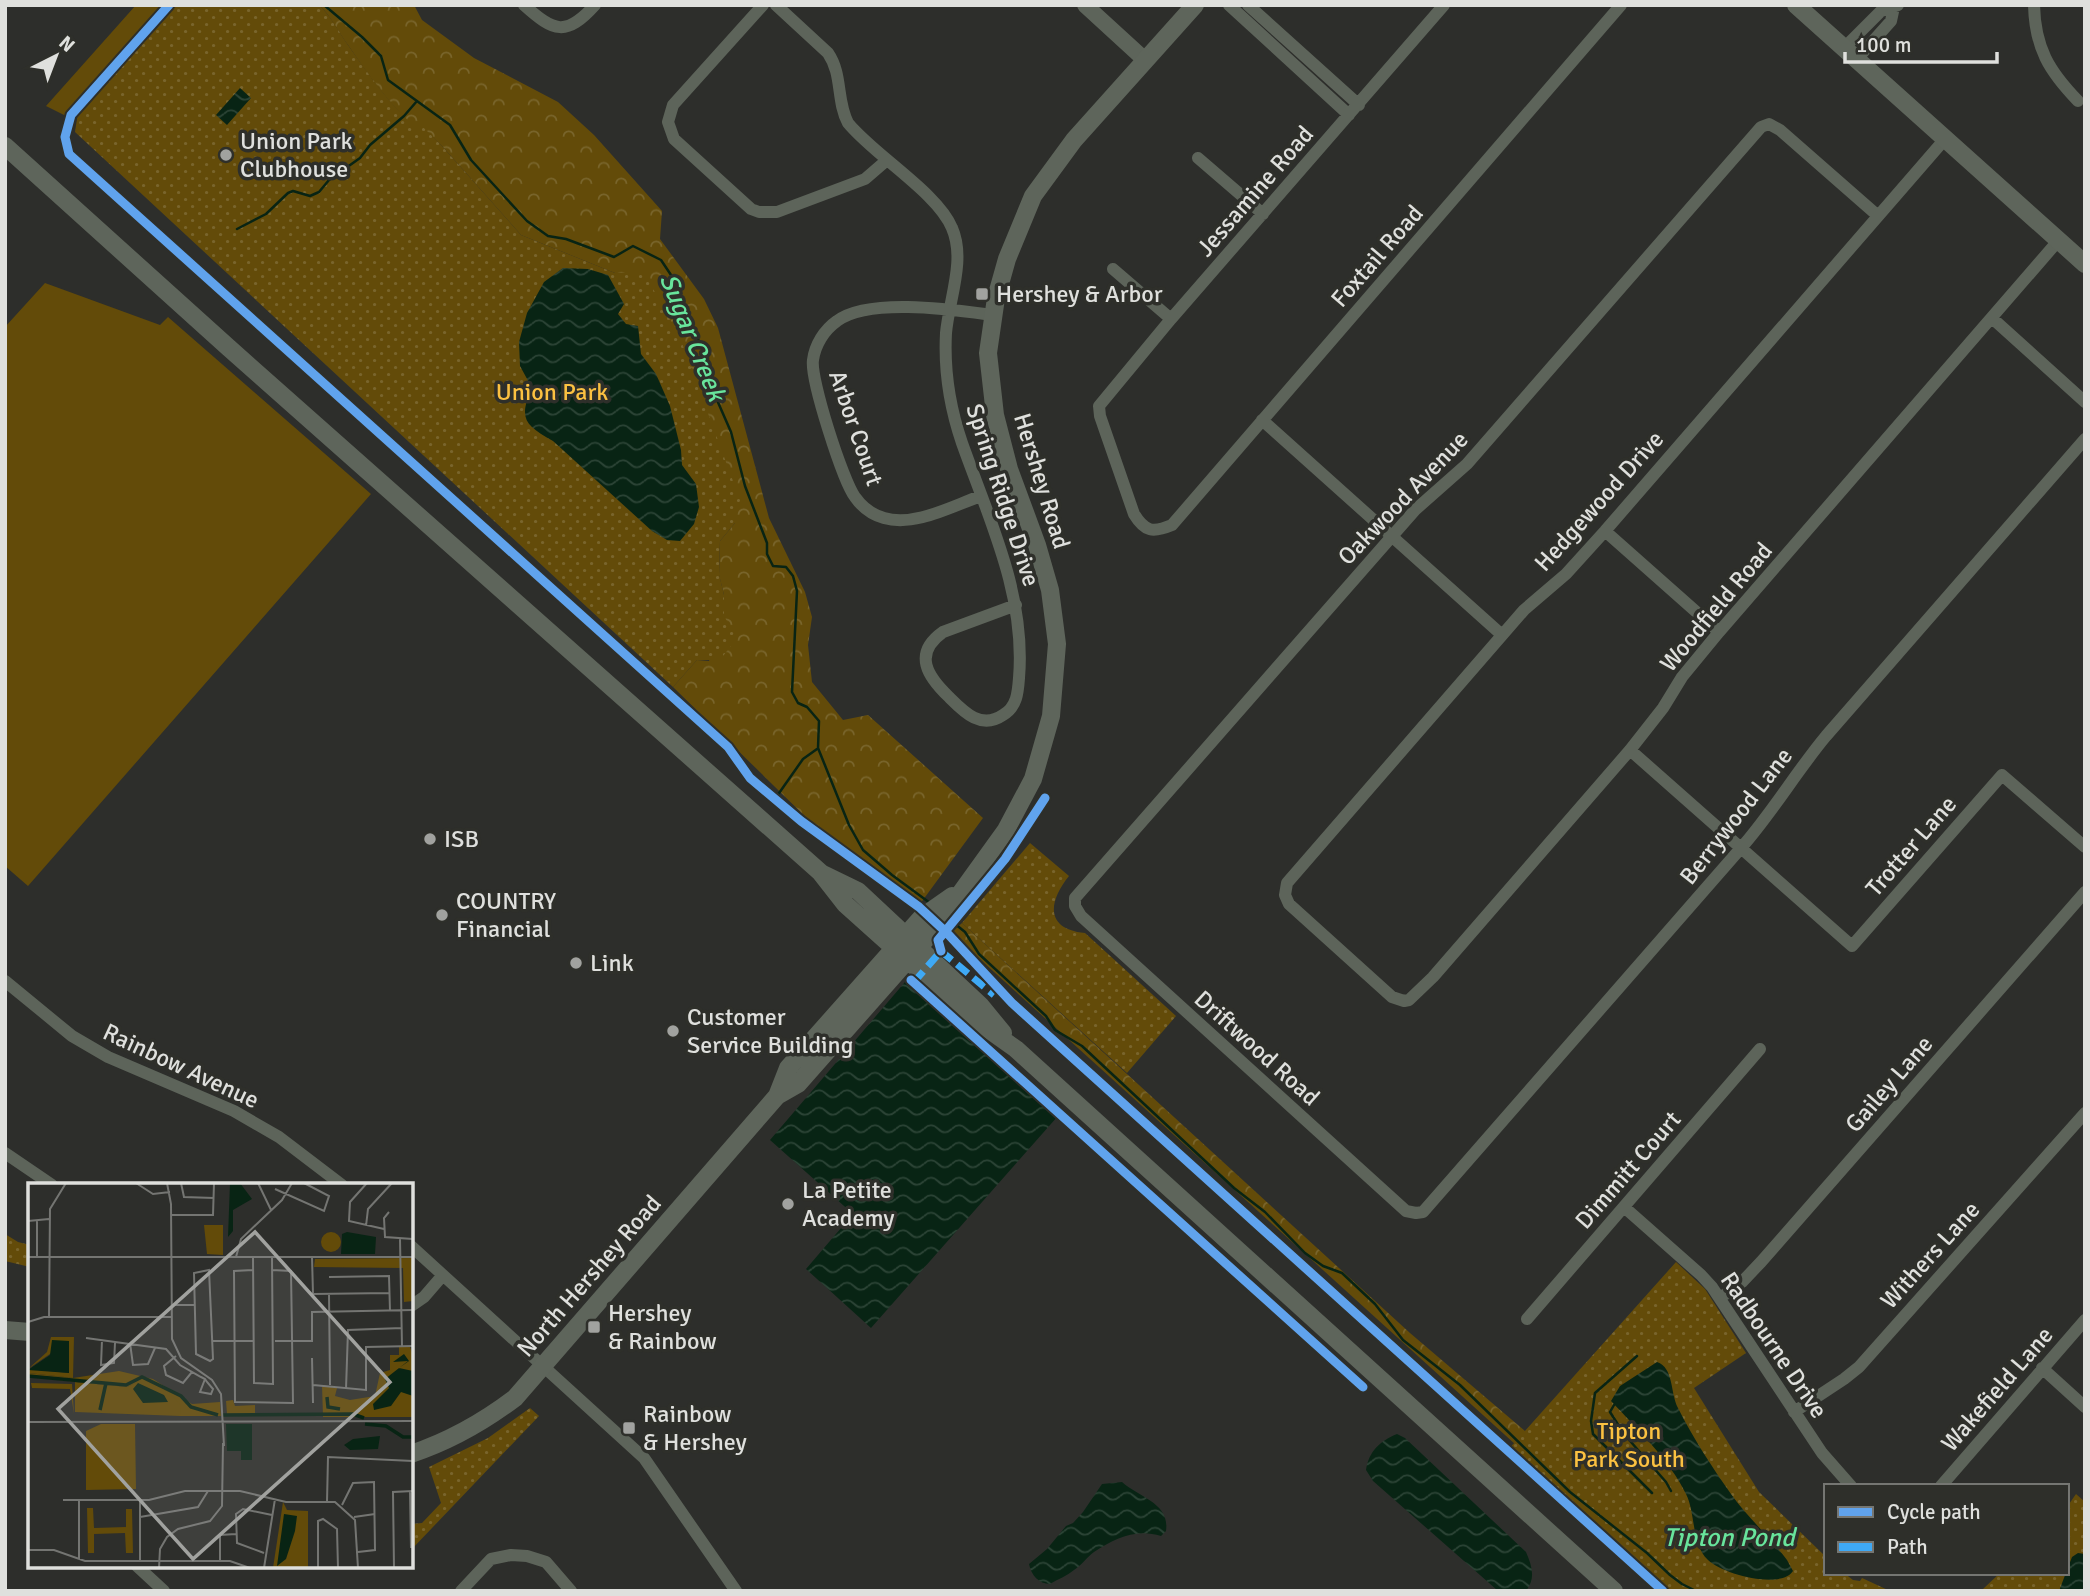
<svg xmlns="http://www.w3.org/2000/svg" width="2090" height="1596" font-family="Signika,sans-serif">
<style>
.green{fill:#634b09}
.forest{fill:url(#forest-crowns)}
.park{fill:url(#park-dots)}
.water{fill:url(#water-waves)}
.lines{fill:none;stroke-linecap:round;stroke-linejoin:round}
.stream{stroke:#082414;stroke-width:2.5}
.minor{stroke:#5d645a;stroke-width:12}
.tertiary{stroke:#5d645a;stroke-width:16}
.secondary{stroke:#5e655b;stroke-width:18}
.quiet{stroke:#3fa9f5;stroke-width:7;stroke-dasharray:14 7;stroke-linecap:butt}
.cycleway-casing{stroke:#2e2f2a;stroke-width:13}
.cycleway{stroke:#60a3ed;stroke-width:9}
.poi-dot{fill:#a1a29f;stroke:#2e2f2a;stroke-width:2.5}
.labels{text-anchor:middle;stroke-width:7;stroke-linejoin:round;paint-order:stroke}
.poi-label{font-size:24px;fill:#dfe0dd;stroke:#2e2f2a;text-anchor:start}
.street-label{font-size:24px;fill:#dfe0dd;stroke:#2e2f2a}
.park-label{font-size:24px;fill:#fbc141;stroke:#2e2f2a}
.water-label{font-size:26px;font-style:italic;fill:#68e49c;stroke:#2e2f2a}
.inset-river{fill:none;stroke:#082414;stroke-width:3.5}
.inset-road{fill:none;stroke:#747572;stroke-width:2}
.view{fill:#a1a29f;fill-opacity:0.15;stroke:#a1a29f;stroke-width:3.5}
.inset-edge{fill:none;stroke:#dfe0dd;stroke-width:3.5}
</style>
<defs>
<pattern id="forest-crowns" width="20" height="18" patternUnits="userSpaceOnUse" patternTransform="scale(1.75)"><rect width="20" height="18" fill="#634b09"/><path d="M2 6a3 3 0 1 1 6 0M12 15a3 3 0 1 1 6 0" fill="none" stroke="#79652c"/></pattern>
<pattern id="park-dots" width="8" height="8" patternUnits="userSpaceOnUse" patternTransform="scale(1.75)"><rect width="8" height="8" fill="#634b09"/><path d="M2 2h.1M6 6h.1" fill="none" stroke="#79652c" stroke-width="1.8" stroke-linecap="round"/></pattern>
<pattern id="water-waves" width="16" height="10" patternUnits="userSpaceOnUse" patternTransform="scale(1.75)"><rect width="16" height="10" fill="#082414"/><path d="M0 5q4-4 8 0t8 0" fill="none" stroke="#2c4436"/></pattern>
</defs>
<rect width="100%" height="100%" fill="#2d2e2b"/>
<path class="green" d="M136 5H164L66 116 46 106Z
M45 283 160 325 168 317 371 494 28 886 5 866V327Z"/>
<path class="forest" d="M319 5H414L422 20 474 58 558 102 594 135 662 211 660 239 704 299 718 328 769 518 805 592 812 617 808 645 812 682 843 720 868 715 983 818 920 904 818 829 673 687 697 660 709 661 724 616V595L719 575 720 541 735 523 615 273 521 235 442 146 422 127H414C387 101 369 76 348 45 338 32 331 16 319 5Z
M962 923 1410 1333 1525 1431 1621 1540 951 933Z"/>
<path class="park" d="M175 5H319C331 16 338 31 348 45 369 75 387 101 414 126H422L442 146 521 235 615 273H644L679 335 740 500 735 523 720 541 719 574 724 595V616L737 638 720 660H697L673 687 75 132 78 112Z
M1030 843 1069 876C1048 902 1045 929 1085 933L1176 1016 1127 1073 962 923Z
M5 1234 18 1242 30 1245V1267L5 1261Z
M1676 1262 1705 1289 1746 1353 1694 1388 1759 1492 1826 1557V1573H1844L1853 1580 1860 1581 1862 1578 1890 1591H1663L1507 1451Z
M530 1408 539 1416 411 1550V1524L422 1523 441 1503 429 1467 488 1438Z
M2076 1494 2085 1502V1591H1978L1983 1589 2000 1573H2067V1507Z"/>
<path class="water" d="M240 88 251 98 227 125 216 115Z
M563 268 588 269 608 275 624 304 618 314 626 324 638 326 641 354 656 374 670 406 681 450 682 465 696 484 699 507 694 524 680 541 667 540 652 531 553 441C525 425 518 419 532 388L520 366 519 342 527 313 544 282Z
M905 982H909L1058 1116 871 1328 806 1269 853 1214 770 1140Z
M1657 1362C1674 1368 1670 1392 1678 1408 1693 1438 1712 1467 1731 1494 1748 1518 1770 1537 1787 1560L1793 1571C1781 1590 1722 1574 1708 1560 1691 1544 1696 1514 1686 1494 1669 1459 1637 1429 1611 1401L1620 1386Z
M1397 1434 1405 1438 1526 1552C1532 1566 1536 1578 1526 1591L1497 1590 1373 1481 1366 1470C1369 1451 1380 1441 1397 1434Z
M1122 1482C1140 1498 1170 1503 1166 1531L1161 1536C1136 1528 1115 1538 1094 1552 1087 1557 1082 1565 1074 1570 1067 1576 1058 1579 1050 1584 1039 1584 1031 1575 1029 1564L1047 1549 1066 1526 1073 1523 1083 1512 1102 1484Z
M2078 1553 2085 1554V1591H2059L2072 1557Z"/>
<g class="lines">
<path class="stream" d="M324 5 362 37 381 56 388 80 450 125 471 160 527 221 548 236 566 239 614 257 633 246 661 260 675 281 685 311 708 361 717 400 731 432 745 486 767 543V554L773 566 786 567 793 576 797 591 792 692 798 703 807 707 819 721 818 748 849 825 863 850 892 875 930 903
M237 229 266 214 288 193 293 191 310 196 319 192 329 180 360 158 370 145 404 116 417 101
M777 796 803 759 817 749
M949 919 965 932 979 954 1046 1016 1055 1030 1082 1046 1234 1188 1265 1212 1305 1253 1323 1266 1342 1273 1375 1304 1403 1340 1460 1385 1570 1492 1647 1553 1670 1575 1682 1584 1696 1591
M1637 1356 1595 1393 1591 1421 1593 1434 1652 1493
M1614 1405 1610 1412 1624 1434 1666 1482 1671 1491"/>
<path class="minor" d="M524 5C554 32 566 37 595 5
M763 5 673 105 668 122 674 139 751 209 759 212H777L865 179 887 160
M776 5 828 53C843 75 836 100 848 123 874 155 938 193 952 228 966 260 949 299 946 333 944 370 950 408 962 443 989 519 1026 595 1019 678 1018 692 1017 707 1003 715 981 730 964 712 949 697 928 677 912 654 943 632L1016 605
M1229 5 1349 115
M1248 5 1359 105
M1444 5 1171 319 1099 406 1100 416 1134 514C1145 532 1153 533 1172 525L1621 5
M2034 5C2035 48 2049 71 2078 101
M1844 48 1881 11 1898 5
M1857 59 1891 21 1894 7
M1945 139 1605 531 1566 574 1524 610 1287 883 1285 895 1289 904 1392 997 1404 1001 1409 1000 1433 977 1630 750 1663 708 1682 677 1719 632 2058 241
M1198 158 1263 214
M1877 215 1780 130 1769 124 1761 127 1467 464 1415 510 1075 898V906L1081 916 1406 1211 1416 1213 1423 1212 1741 848C1772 813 1796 772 1826 736L2085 439
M1113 269 1171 319
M1992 318 2085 402
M1262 420 1502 635
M981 496C952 506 915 527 884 518 873 515 862 507 855 497 843 481 810 379 813 360 815 345 824 330 837 321 869 297 955 310 993 315
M1605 531 1719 632
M1630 750 1852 946 2002 775 2085 847
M5 981 72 1036 108 1057 234 1111 279 1137 342 1185
M5 1153 52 1185
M1624 1207 1701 1275 1712 1287 1822 1453 1851 1486
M411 1246 644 1458 736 1591
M1720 1298 1742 1282 1761 1262 2085 892
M411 1306 424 1297 443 1275
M1527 1319 1760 1049
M2042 1368 2085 1407
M1794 1412 1844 1379 1859 1367 2085 1113
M1941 1486 2085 1320
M137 1566 164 1591
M461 1591 491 1559 511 1555 527 1556 546 1562 571 1591"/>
<path class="tertiary" d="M1085 5 1145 60"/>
<path class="secondary" d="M1796 5 2085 264
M5 146 229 348 820 872 845 904 971 1017 1016 1049 1614 1591
M823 874 858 891 980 1005 1003 1033
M777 1096 798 1084 934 930 1006 830 1033 779 1051 716 1057 644 1050 590 1037 545 1009 469 995 415 988 353 996 298 1007 259 1033 196 1074 140 1195 5
M5 1330 30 1332
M411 1454C450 1441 482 1423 515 1398L777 1096 788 1068 922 917 952 896"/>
<path class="quiet" d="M941 951 994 995
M914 982 941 951"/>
<defs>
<path id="cycleway" d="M169 5 71 115 65 137 69 154 728 747 750 778 801 821 919 907 947 933 1012 1003 1663 1591
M941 951 938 940 1005 859 1045 798
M911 980 1363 1387"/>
</defs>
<use href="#cycleway" class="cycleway-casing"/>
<use href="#cycleway" class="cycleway"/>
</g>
<g class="poi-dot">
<circle cx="226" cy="155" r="7"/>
<rect x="975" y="287" width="14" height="14" rx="3.5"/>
<circle cx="430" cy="839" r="7"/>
<circle cx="442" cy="915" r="7"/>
<circle cx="576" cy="963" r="7"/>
<circle cx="673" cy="1031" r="7"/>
<circle cx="788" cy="1204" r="7"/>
<rect x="587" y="1320" width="14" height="14" rx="3.5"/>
<rect x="622" y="1421" width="14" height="14" rx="3.5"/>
</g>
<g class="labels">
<g class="poi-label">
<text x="240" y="149">Union Park<tspan x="240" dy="28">Clubhouse</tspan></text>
<text x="996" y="302">Hershey &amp; Arbor</text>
<text x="444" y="847">ISB</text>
<text x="456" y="909">COUNTRY<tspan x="456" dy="28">Financial</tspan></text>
<text x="590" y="971">Link</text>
<text x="687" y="1025">Customer<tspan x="687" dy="28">Service Building</tspan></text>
<text x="802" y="1198">La Petite<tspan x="802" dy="28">Academy</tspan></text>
<text x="608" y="1321">Hershey<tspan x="608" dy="28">&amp; Rainbow</tspan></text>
<text x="643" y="1422">Rainbow<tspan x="643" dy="28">&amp; Hershey</tspan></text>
</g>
<g class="street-label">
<text transform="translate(1255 191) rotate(-49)" y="8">Jessamine Road</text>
<text transform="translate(1377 256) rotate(-49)" y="8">Foxtail Road</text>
<text transform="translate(856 428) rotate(71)" y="8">Arbor Court</text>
<text transform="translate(1042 481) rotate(73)" y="8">Hershey Road</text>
<text transform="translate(1003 495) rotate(72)" y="8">Spring Ridge Drive</text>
<text transform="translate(1403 498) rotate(-46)" y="8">Oakwood Avenue</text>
<text transform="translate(1599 501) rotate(-48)" y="8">Hedgewood Drive</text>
<text transform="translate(1716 607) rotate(-50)" y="8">Woodfield Road</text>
<text transform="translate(1736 816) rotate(-52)" y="8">Berrywood Lane</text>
<text transform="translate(1911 846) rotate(-49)" y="8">Trotter Lane</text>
<text transform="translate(1257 1048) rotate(42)" y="8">Driftwood Road</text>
<text transform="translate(181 1066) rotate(25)" y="8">Rainbow Avenue</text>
<text transform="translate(1889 1084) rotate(-49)" y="8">Gailey Lane</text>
<text transform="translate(1628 1170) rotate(-49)" y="8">Dimmitt Court</text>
<text transform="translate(1930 1255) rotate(-48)" y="8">Withers Lane</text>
<text transform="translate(589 1276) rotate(-49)" y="8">North Hershey Road</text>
<text transform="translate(1774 1345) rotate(56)" y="8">Radbourne Drive</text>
<text transform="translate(1997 1389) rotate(-49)" y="8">Wakefield Lane</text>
</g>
<g class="park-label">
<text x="552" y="400">Union Park</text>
<text x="1629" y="1439">Tipton<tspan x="1629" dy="28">Park South</tspan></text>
</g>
<g class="water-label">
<text transform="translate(693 337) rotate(68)" y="9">Sugar Creek</text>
<text x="1729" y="1546">Tipton Pond</text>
</g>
</g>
<g transform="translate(28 1183)">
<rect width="385" height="385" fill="#2d2e2b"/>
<path d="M176 42H195V72L179 71ZM293 59a10 10 0 1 1 20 0a10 10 0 1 1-20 0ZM23 154H46L45 195 0 190V186L41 190V158L0 186 19 169ZM3 200 44 201 46 231 42 206 4 205ZM73 241H107L108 306 58 307V248Z" fill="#634b09"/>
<path d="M91 188 125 196 164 221 192 219 193 233H152L143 212 111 199 99 204 0 194V190L45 195Z" fill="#634b09"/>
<path d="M385 75V118L376 119 375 85 286 84 287 76ZM371 164H382L385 172V234H295L294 202 309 205 307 213 322 217 347 213 352 190 362 187V172H371ZM114 197 142 210 153 223 152 233 47 229V199L99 204ZM205 217 207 223 227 222V231H199L198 218ZM255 319 259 327 280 328V385H245ZM59 325H65L66 345 98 344V326H104L105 370H98L97 350 66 351V370H60Z" fill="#634b09"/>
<path d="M202 0H212L224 16 205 27V48L200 54ZM319 49 348 54 347 71H313L314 51ZM24 157 41 158V190L0 187 22 172ZM376 171 381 178 371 185 385 188V213L373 209 363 223 346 227 345 221 361 205 357 196 380 178 365 179ZM110 200 136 212 140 219 115 220 105 206ZM198 241H224V277H213V268H199ZM352 253 350 266 322 267 316 262 325 256ZM256 331 269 333 267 348 258 376 249 383Z" fill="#082414"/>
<path class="inset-river" d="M0 193 98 202 114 194 153 213 163 224 190 232M299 214 300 224 312 226M72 227 78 200M195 232 325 231 336 235M337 241 358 243 375 254H385"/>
<path class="inset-road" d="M108 0 125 11 142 9M139 0 143 21 144 156 153 175 184 197 193 211 196 263M153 0 156 14 186 15M230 0 243 27M339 0 322 19 321 38 356 46M247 6 296 28 301 13 276 0M361 29 356 35 357 54 385 56M143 32H185L186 0M0 38 21 36M9 38V74M338 43 340 26 364 0M372 56 374 163M0 74H385M208 74 213 56 254 17 264 0M225 74 226 200 245 201 244 74M284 74 285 111 362 110M181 87 185 176 182 178 168 171 166 90ZM225 87 206 88 207 219 265 220 263 88 244 87M301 94 361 93 362 128M301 111 302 202M143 122H167M21 134 22 26 38 0M0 139 16 134H143M58 155 138 166 152 182 173 194 177 196 179 199 185 206 183 211 172 209 177 196M74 157 73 182 86 180 87 160M184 158H225M247 158H284V129L385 127M102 160 105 182 120 181 127 165M148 173 136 183 138 192 155 200 164 189M284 175 285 220M285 202 338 207V164L385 163M318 206 320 147 374 145M0 239 385 238M382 308 383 365M35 317H121L157 308H212L258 319H307L327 337 330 385M51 317V377M112 317V378M299 319 300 274 385 278M314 322 325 300 346 299 347 367 330 369M112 334 170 324 180 308M326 334 347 331M0 367H26L57 378H202L222 385M236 370 209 360 208 331 215 326 244 332M192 378V352L208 351M131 385 132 366 139 354 150 346 182 338 194 323 195 260M236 385 247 316M290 385V338L295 336 309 346 310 385M366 385 365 309 385 308"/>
<path class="view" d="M227 49 362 199 165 376 30 226Z"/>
<rect width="385" height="385" class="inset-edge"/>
</g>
<rect width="2090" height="1596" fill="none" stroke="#dfe0dd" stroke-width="14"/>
<rect x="1824" y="1484" width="245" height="91" fill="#2e2f2a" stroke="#757672" stroke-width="2"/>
<rect x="1838" y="1507" width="35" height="10" fill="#60a3ed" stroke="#757672" stroke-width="2"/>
<text x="1887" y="1519" font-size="21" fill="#dfe0dd">Cycle path</text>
<rect x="1838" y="1542" width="35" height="10" fill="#3fa9f5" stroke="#757672" stroke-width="2"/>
<text x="1887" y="1554" font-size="21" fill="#dfe0dd">Path</text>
<g transform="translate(56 56) rotate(42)" stroke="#2e2f2a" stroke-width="5" paint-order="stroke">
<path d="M0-5L12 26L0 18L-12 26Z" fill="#dfe0dd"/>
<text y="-10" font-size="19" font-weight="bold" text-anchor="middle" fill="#dfe0dd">N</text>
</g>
<path d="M1845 52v10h152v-10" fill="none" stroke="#dfe0dd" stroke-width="3.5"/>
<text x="1856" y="52" font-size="21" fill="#dfe0dd" stroke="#2e2f2a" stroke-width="5" paint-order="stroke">100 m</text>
</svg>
